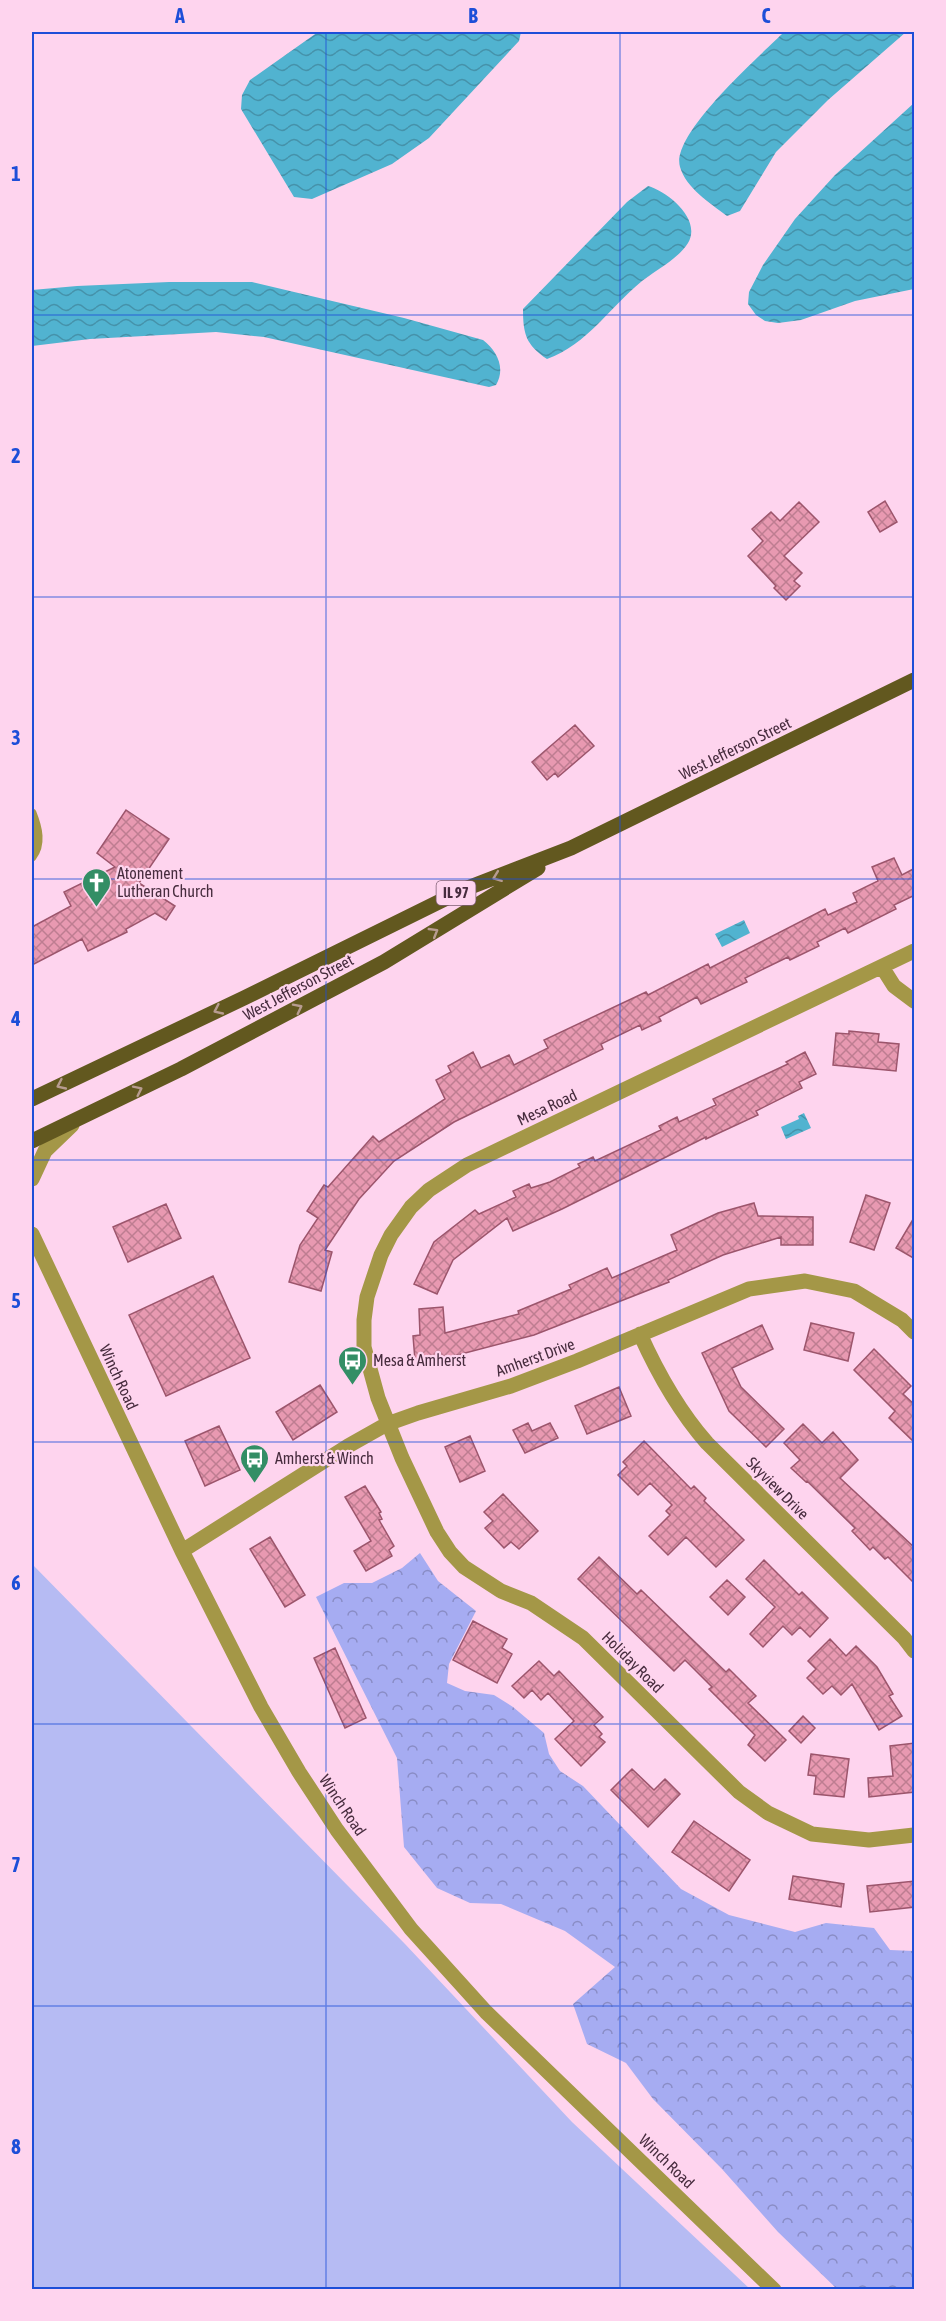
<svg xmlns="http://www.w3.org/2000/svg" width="946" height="2321" font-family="'Asap Condensed',sans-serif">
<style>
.green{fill:#b6bbf3}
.forest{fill:url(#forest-crowns)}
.water{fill:url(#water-waves)}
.building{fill:url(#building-cross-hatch);stroke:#9c556c;stroke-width:1.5}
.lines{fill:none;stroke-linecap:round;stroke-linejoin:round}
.service{stroke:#a49747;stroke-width:9}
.minor{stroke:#a49747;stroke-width:15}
.primary{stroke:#62581f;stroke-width:15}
.oneway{stroke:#b89c91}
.grid{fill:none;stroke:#1d4ed8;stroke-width:1.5;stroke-opacity:0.55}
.labels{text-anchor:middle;stroke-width:4.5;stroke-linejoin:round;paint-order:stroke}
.shield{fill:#fed4ee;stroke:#7e5e73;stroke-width:1.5}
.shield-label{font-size:15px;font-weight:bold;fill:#472c3e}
.street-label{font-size:16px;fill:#472c3e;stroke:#fed4ee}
.poi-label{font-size:16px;fill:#472c3e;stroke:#fed4ee;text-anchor:start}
.neatline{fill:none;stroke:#1d4ed8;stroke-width:2}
.grid-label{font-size:20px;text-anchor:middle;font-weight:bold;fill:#1d4ed8}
</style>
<defs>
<pattern id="forest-crowns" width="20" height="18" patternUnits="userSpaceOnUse" patternTransform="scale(1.5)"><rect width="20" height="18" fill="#a6acf2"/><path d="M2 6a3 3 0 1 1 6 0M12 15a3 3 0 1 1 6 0" fill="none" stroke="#898cc5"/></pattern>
<pattern id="water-waves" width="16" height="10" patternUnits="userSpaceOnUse" patternTransform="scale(1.5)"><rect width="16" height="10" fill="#51b3d0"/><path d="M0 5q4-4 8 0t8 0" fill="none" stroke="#4592aa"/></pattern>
<pattern id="building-cross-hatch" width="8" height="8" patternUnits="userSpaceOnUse" patternTransform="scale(1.5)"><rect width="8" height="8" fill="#e899b1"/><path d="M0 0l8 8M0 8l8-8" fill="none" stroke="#be7d91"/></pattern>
</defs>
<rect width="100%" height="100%" fill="#fed4ee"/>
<path class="green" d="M32 1564 405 1944 572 2122 750 2289H32Z"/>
<path class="forest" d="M420 1553 438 1581 476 1611 449 1664 447 1683 465 1691 494 1695 513 1707 544 1733 549 1754 560 1771 583 1786 681 1889 729 1915 795 1932 826 1923 874 1928 890 1950 914 1951V2289H837L778 2232 722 2169 653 2099 626 2063 587 2044 573 2004 615 1967 565 1931 501 1904 470 1903 437 1888 404 1847 397 1758 316 1597 344 1583H372L402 1568Z"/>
<path class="water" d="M318 32H521L519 41 429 138 392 164 312 199 294 197 241 109 242 95 250 80Z
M784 32H906L828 100 776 152 740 211 727 216C710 203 686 188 680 167 670 134 761 55 784 32Z
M914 103V289L855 301 801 320 778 323 765 321 756 315 748 304 749 292 763 265 795 219 835 175Z
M648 186C668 192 702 219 688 243 678 259 656 270 642 281 609 308 588 344 547 359 526 345 523 334 523 309L627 202Z
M169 282H252L404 318 483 340C497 351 506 368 496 385L489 387 264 337 216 332 90 339 32 346V290L77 286Z
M744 920 750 933 722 947 715 934Z
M804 1113 811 1128 786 1139 781 1127 799 1119 798 1116Z"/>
<path class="building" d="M885 501 897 522 880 532 868 512Z
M799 502 819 522 784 556 802 573 794 581 800 586 786 600 774 588 776 586 748 556 763 541 752 529 771 512 780 521Z
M575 725 594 746 558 777 555 773 547 780 532 762Z
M126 810 169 839 139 883 175 906 166 920 155 913 126 929 127 932 88 951 82 939 32 965V927L71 906 64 892 115 867 97 853Z
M894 858 902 875 915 868V895L894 905 896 909 848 933 845 928 817 942 819 946 790 960 788 957 745 978 747 982 701 1004 697 997 659 1017 661 1021 642 1030 640 1025 601 1044 603 1049 454 1122 394 1161 359 1199 325 1250 332 1252 321 1291 289 1282 300 1245 318 1218 307 1211 324 1185 328 1187 373 1136 379 1142 445 1099 436 1080 451 1072 448 1066 473 1052 481 1068 509 1055 514 1065 548 1048 544 1040 646 992 648 995 708 964 710 968 825 909 828 915 857 902 853 893 878 881 872 867Z
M849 1031 879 1034 878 1042 899 1044 896 1071 833 1065 836 1033 849 1034Z
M805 1052 816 1074 799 1082 802 1088 756 1111 758 1115 706 1139V1137L562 1209 513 1231 507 1218 453 1260 437 1294 414 1284 434 1242 475 1210 479 1214 516 1197 513 1191 529 1184 531 1188 550 1182 580 1167 578 1164 593 1157 595 1161 661 1130 659 1126 677 1117 679 1122 716 1105 713 1099 788 1064 786 1062Z
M866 1195 890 1203 874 1250 850 1242Z
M754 1203 758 1216 813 1217V1245H781V1237L723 1255 668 1280 669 1282 534 1335 446 1358 415 1360 413 1336 420 1335 419 1309 443 1307 445 1333 519 1314 518 1311 571 1289 569 1285 607 1268 612 1278 677 1250 671 1235 718 1213Z
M166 1204 181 1238 128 1262 113 1227Z
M915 1216V1259L896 1248Z
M213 1276 250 1358 166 1396 129 1315Z
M811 1323 854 1333 848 1361 804 1350Z
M762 1325 773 1349 732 1368 741 1387 784 1429 766 1447 729 1411 702 1353Z
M874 1349 911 1386 903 1394 915 1405V1443L889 1418 895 1411 854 1370Z
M320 1385 337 1412 293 1440 276 1412Z
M619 1387 631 1416 587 1434 575 1406Z
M528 1423 532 1431 550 1423 558 1438 525 1453 513 1430Z
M803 1424 822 1443 833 1432 858 1460 840 1478 915 1548V1584L888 1557 885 1559 873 1547 870 1550 852 1531 855 1528 807 1481 806 1482 791 1468 800 1460 784 1443Z
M219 1426 240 1470 205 1486 185 1441Z
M470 1436 485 1471 460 1482 445 1447Z
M644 1441 691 1489 694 1486 706 1498 704 1501 744 1540 716 1567 686 1537 668 1555 649 1536 670 1515 666 1511 672 1505 650 1483 638 1495 618 1475 627 1466 623 1462Z
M365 1486 381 1512 379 1513 382 1519 379 1520 394 1546 389 1550 392 1556 366 1571 354 1551 371 1541 345 1497Z
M503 1494 538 1531 519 1549 511 1542 504 1548 485 1528 493 1521 484 1512Z
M270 1537 305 1595 285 1607 250 1549Z
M599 1557 637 1594 641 1590 726 1672 729 1669 756 1696 748 1703 786 1740 765 1761 748 1745 755 1735 709 1689 712 1687 685 1660 674 1671 578 1579Z
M764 1560 799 1595 802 1592 828 1618 810 1637 800 1627 792 1635 783 1626 763 1647 750 1634 775 1607 746 1579Z
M727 1580 745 1597 728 1615 710 1597Z
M473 1621 507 1639 502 1648 512 1654 497 1683 453 1660Z
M830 1639 846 1656 856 1646 877 1667 893 1694 889 1696 902 1716 879 1730 852 1684 841 1695 832 1686 823 1694 807 1678 816 1669 808 1661Z
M335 1648 366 1718 345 1728 314 1658Z
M539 1661 554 1676 559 1671 603 1717 594 1725 602 1734 599 1737 605 1742 581 1766 555 1739 574 1721 548 1693 541 1700 532 1690 524 1698 512 1686Z
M803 1716 815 1728 801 1743 789 1731Z
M915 1743V1792L869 1797 868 1778 893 1776 890 1746Z
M811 1754 849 1759 844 1797 814 1794 816 1776 808 1775Z
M632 1769 654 1790 665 1779 680 1794 648 1827 611 1790Z
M694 1821 750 1860 729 1891 672 1852Z
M793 1876 844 1884 841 1907 789 1899Z
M915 1881V1907L870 1912 867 1886Z"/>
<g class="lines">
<path class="service" d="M32 813C38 828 42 844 32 857"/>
<path class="minor" d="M914 951 467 1165 429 1190 411 1207 391 1235 381 1255 367 1297 364 1320V1347L378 1398 402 1458 437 1532 450 1552 464 1567 501 1591 531 1603 583 1638 739 1792 768 1813 812 1834 869 1840 914 1835
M882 967 894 986 914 1001
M32 1179 45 1151 72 1125
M32 1234 182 1551 261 1707 299 1772 337 1830 411 1929 486 2012 774 2290
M640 1334C658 1374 678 1410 707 1443L904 1638 914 1651
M182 1551 348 1446 387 1424 418 1413 511 1386 577 1361 749 1289 805 1281 854 1291 902 1320 914 1332"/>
<path class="primary" d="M32 1099 244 998 465 889 571 848 914 680
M32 1141 181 1069 384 962 538 868"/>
</g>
<defs><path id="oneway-chevron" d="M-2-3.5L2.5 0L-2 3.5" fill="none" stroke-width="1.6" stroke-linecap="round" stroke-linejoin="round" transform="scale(1.5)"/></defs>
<g class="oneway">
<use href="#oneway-chevron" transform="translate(497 877) rotate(159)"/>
<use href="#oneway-chevron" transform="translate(434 932) rotate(-31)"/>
<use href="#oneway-chevron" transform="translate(298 1008) rotate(-27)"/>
<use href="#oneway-chevron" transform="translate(218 1010) rotate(155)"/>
<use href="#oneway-chevron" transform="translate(61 1085) rotate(155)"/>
<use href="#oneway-chevron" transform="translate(138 1090) rotate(-26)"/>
</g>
<path class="grid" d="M326 32V2290M620 32V2290M32 315H914M32 597H914M32 879H914M32 1160H914M32 1442H914M32 1724H914M32 2006H914"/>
<defs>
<symbol id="church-pin" viewBox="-11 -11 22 30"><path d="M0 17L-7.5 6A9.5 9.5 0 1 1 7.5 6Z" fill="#338e65" stroke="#fed4ee"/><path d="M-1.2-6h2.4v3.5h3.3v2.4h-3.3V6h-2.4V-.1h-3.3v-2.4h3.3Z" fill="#fff"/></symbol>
<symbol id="bus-pin" viewBox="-11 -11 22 30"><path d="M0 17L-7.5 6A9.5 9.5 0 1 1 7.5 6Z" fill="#338e65" stroke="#fed4ee"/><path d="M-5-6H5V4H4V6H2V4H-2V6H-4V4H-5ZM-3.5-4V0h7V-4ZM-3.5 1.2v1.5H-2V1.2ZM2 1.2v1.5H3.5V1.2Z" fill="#fff"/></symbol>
</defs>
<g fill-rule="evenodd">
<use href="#church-pin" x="80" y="866" width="33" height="45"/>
<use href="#bus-pin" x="336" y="1344" width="33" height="45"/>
<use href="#bus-pin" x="238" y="1442" width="33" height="45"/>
</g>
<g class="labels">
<rect class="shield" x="436.5" y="881" width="39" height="24" rx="4.5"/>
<g class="shield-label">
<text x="456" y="898">IL 97</text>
</g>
<g class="street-label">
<text transform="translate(735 748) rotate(-26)" y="6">West Jefferson Street</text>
<text transform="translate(298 987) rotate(-28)" y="6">West Jefferson Street</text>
<text transform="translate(547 1107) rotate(-25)" y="6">Mesa Road</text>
<text transform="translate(535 1357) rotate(-20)" y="6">Amherst Drive</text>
<text transform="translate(119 1377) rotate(65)" y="6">Winch Road</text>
<text transform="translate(778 1488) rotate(45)" y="6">Skyview Drive</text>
<text transform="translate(633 1662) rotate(45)" y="6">Holiday Road</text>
<text transform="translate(343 1805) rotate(56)" y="6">Winch Road</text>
<text transform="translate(667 2161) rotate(44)" y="6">Winch Road</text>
</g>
<g class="poi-label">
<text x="117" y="879">Atonement<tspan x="117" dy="18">Lutheran Church</tspan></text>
<text x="373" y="1366">Mesa &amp; Amherst</text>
<text x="275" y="1464">Amherst &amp; Winch</text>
</g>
</g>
<rect width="946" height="2321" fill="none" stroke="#fed4ee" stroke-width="66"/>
<rect x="33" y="33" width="880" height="2255" class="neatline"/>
<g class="grid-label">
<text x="180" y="23">A</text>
<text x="473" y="23">B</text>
<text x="766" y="23">C</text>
<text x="16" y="181">1</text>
<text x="16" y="463">2</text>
<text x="16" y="745">3</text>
<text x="16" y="1026">4</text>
<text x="16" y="1308">5</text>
<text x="16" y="1590">6</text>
<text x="16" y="1872">7</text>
<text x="16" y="2154">8</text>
</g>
</svg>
